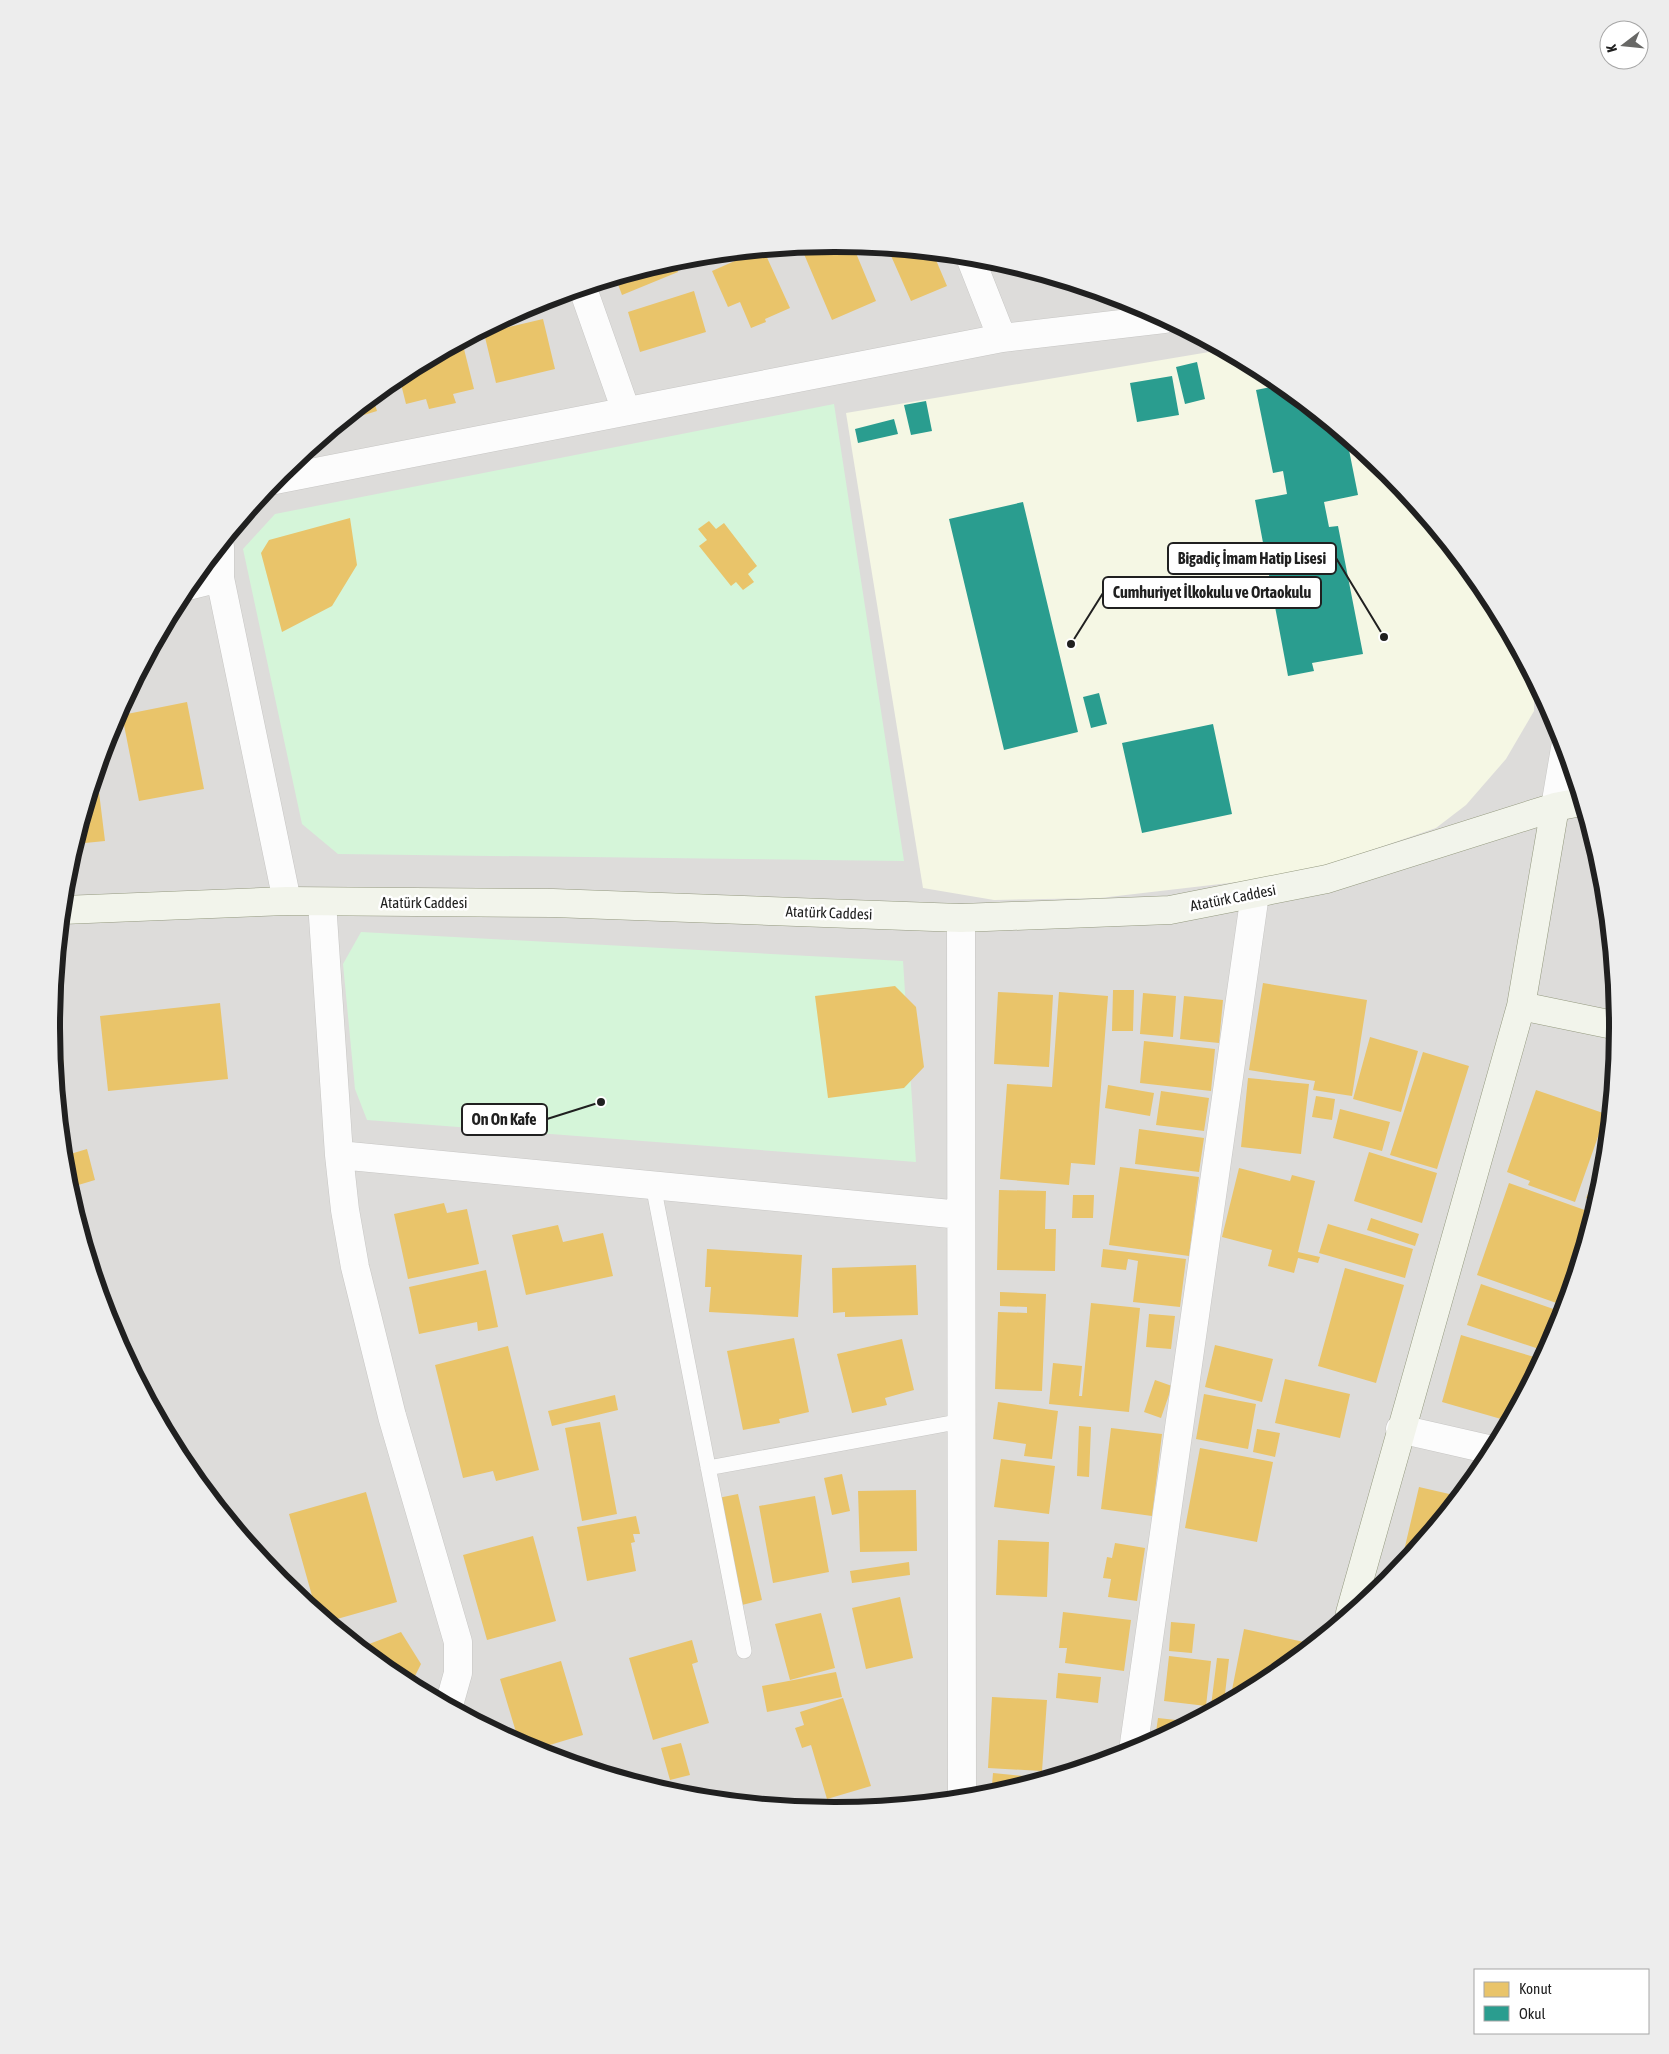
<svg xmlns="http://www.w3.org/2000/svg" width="1669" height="2054" font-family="'Asap Condensed',sans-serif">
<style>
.residential{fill:#dddcda}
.education{fill:#f5f7e4}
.park{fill:#d5f5d9}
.homes{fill:#e9c46a}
.schools{fill:#2a9d8f}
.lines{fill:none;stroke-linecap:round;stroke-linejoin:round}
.lane-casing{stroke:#c7c6c4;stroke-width:16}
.street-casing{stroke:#c7c6c4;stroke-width:29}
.secondary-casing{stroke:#94997f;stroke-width:29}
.lane{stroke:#fcfcfc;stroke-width:15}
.street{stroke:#fcfcfc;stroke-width:28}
.secondary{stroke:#f2f4eb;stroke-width:28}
.labels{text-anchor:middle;stroke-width:5;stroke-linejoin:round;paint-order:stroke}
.street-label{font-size:15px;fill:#202020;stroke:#fff}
.rim{fill:none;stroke:#202020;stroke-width:6}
.leader{fill:none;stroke:#202020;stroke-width:2}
.callout-dot{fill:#202020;stroke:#fff;stroke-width:2}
.callout{fill:#fff;stroke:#202020;stroke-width:2}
.callout-label{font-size:16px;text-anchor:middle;font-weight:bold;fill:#202020}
</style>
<rect width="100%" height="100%" fill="#eeede8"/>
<path class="residential" d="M53 1027a781 781 0 1 1 1562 0a781 781 0 1 1-1562 0Z"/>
<path class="education" d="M1221 350 1270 376 1389 473 1486 592 1534 681V711L1506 759 1466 805 1436 828 1299 875 1100 898 994 900 923 888 846 413Z"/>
<path class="park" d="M834 404 904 861 338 854 302 824 243 549 275 514Z
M361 932 903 961 916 1162 367 1120 355 1089 343 964Z"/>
<path class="homes" d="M835 244 853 246 876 301 832 320 801 247Z
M888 249 933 253 947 286 911 301Z
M764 251 790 308 765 319 766 322 751 328 740 302 728 307 712 271 755 252Z
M674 261 678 272 622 295 616 279Z
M694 291 706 332 640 352 628 312Z
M543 319 555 369 496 383 484 333Z
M463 345 474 389 453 394 456 403 429 409 426 399 406 404 399 376 453 347Z
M373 398 377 411 344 421Z
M350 518 357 565 332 606 282 632 261 553 269 540Z
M709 521 716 529 724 523 757 566 748 574 754 582 743 590 736 582 731 586 699 546 707 540 698 529Z
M187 702 204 789 139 801 122 715Z
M94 784H98L105 841 75 844Z
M1263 983 1367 1000 1352 1096 1313 1090 1315 1081 1249 1070Z
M895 986 916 1007 924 1067 904 1088 828 1098 815 996Z
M1113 990H1134L1133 1031H1112Z
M998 992 1053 995 1049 1067 994 1064Z
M1059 992 1108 996 1095 1165 1071 1163 1069 1185 1000 1179 1007 1084 1052 1087Z
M1143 993 1176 996 1173 1037 1140 1034Z
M1184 996 1223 1000 1219 1043 1180 1039Z
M220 1003 228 1079 108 1091 100 1016Z
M52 1036H62L65 1093 58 1094Z
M1370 1037 1418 1051 1401 1112 1353 1099Z
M1144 1041 1215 1049 1211 1091 1140 1083Z
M1423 1052 1469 1066 1437 1169 1390 1155Z
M1248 1078 1309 1084 1301 1154 1241 1147Z
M1108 1085 1154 1093 1150 1116 1105 1108Z
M1536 1090 1606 1114 1575 1202 1528 1185 1530 1181 1507 1172Z
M1161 1091 1209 1098 1204 1131 1156 1125Z
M1316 1096 1335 1099 1332 1120 1312 1117Z
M1340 1109 1390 1122 1382 1151 1333 1138Z
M1139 1129 1204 1138 1199 1172 1135 1164Z
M87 1149 95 1180 75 1186 67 1155Z
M1369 1152 1437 1173 1422 1223 1354 1201Z
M1605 1158 1603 1180 1596 1202 1586 1198Z
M1120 1167 1199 1177 1189 1256 1109 1245Z
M1239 1168 1290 1181 1292 1175 1315 1181 1298 1252 1320 1257 1318 1263 1298 1258 1294 1273 1268 1266 1272 1250 1222 1237Z
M1509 1183 1593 1213 1562 1305 1477 1275Z
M999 1190 1046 1191 1045 1229H1056L1055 1271 997 1270Z
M1073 1195H1094L1093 1218H1072Z
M444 1203 447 1213 467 1209 479 1264 408 1279 394 1214Z
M1371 1218 1419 1234 1415 1246 1367 1230Z
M1328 1224 1413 1249 1405 1278 1319 1253Z
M558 1225 563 1242 603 1233 613 1276 526 1295 512 1235Z
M707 1249 802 1255 798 1317 709 1312 711 1287H705Z
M1103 1249 1186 1259 1180 1307 1133 1302 1138 1261 1128 1259 1126 1270 1101 1267Z
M916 1265 918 1315 845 1317V1312L833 1313 832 1268Z
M1345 1268 1404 1285 1376 1383 1318 1366Z
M486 1270 498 1327 478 1331 477 1322 419 1334 409 1287Z
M1481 1284 1562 1312 1558 1327 1545 1351 1467 1325Z
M1000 1292 1046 1294 1042 1391 995 1389 998 1312 1027 1313V1307L1000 1306Z
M1091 1303 1140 1308 1129 1412 1049 1404 1053 1363 1082 1366 1079 1396H1082Z
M1149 1314 1175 1316 1171 1349 1146 1347Z
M1461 1335 1541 1359 1508 1421 1442 1402Z
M794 1338 809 1412 779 1419 780 1423 743 1430 727 1351Z
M902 1339 914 1390 885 1398 887 1405 852 1413 837 1354Z
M1215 1345 1273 1359 1262 1402 1205 1387Z
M508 1346 539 1470 496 1481 493 1471 463 1478 435 1365Z
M1285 1379 1350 1394 1340 1438 1275 1423Z
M1155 1380 1172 1386 1161 1418 1144 1412Z
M1204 1394 1256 1404 1248 1449 1196 1439Z
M615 1395 618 1410 552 1426 548 1411Z
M998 1402 1058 1411 1052 1459 1024 1456 1026 1444 993 1439Z
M600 1422 617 1514 582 1521 565 1428Z
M1079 1426 1091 1427 1089 1477 1077 1476Z
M1111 1428 1162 1434 1152 1516 1101 1509Z
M1257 1429 1280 1433 1275 1457 1253 1452Z
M1200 1448 1273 1462 1257 1542 1185 1528Z
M1001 1459 1055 1466 1049 1514 994 1507Z
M842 1474 850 1511 832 1515 824 1478Z
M1419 1487 1458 1496 1409 1556 1403 1555Z
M916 1490 917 1551 860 1552 858 1491Z
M366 1492 397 1602 330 1621 316 1610 289 1514Z
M738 1494 762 1600 742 1605 718 1498Z
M815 1496 829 1572 773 1583 759 1506Z
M636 1516 640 1534H633L635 1542 631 1543 636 1571 587 1581 577 1527Z
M533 1536 556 1621 487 1640 463 1555Z
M998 1540 1049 1542 1047 1597 996 1595Z
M1115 1543 1145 1548 1137 1601 1108 1597 1111 1579 1103 1578 1107 1557 1112 1558Z
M909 1562 910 1575 852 1583 850 1571Z
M900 1597 913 1658 866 1669 852 1608Z
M1063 1612 1131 1620 1124 1671 1065 1663 1067 1648H1059Z
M821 1613 835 1668 790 1680 775 1624Z
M1171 1622 1195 1624 1192 1653 1169 1651Z
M1244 1629 1304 1642 1302 1652 1269 1678 1230 1700Z
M401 1632 421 1664 411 1684 399 1678 361 1647Z
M692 1640 698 1662 692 1664 709 1723 653 1740 629 1658Z
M1169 1656 1211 1661 1206 1706 1164 1701Z
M1217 1658 1229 1659 1224 1703 1216 1707 1211 1706Z
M561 1661 583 1735 533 1750 519 1742 500 1679Z
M836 1672 842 1697 767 1712 762 1686Z
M1058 1673 1101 1677 1098 1703 1056 1698Z
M992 1697 1047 1700 1042 1771 988 1768Z
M843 1698 871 1786 827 1799 811 1745 802 1748 795 1728 804 1725 800 1712Z
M1158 1718 1185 1721V1724L1155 1739Z
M681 1743 690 1775 670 1780 661 1748Z
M993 1773 1033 1777 1032 1782 1013 1787 992 1785Z"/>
<path class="schools" d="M1197 362 1205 399 1185 404 1176 367Z
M1172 376 1179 415 1137 422 1130 383Z
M1281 385 1347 440 1358 495 1324 502 1329 527 1338 526 1363 654 1312 663 1314 671 1288 676 1255 500 1287 494 1283 471 1273 473 1256 390Z
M926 401 932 431 911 435 904 405Z
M894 419 898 434 858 443 855 429Z
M1023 502 1078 732 1004 750 949 519Z
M1099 693 1107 724 1091 728 1083 697Z
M1213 724 1232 814 1142 833 1122 743Z"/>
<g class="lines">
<defs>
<path id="lane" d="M653 1185 744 1651
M708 1468 962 1421"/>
<path id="street" d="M970 257 1002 338
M583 289 626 411
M275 480 1002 338 1164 319
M220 547V578L287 901
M188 586 220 578
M1555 807 1565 748
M322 902 339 1155 345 1210 355 1267 392 1416 458 1642V1673L449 1705
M961 918 962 1798
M339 1155 961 1215
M1400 1429 1492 1450
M1133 1751 1255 894"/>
<path id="secondary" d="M63 910 287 901 553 903 961 918 1170 910 1327 879 1555 807 1581 802
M1521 1006 1618 1026
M1350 1613 1521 1006 1555 807"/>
</defs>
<use href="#lane" class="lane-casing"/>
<use href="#street" class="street-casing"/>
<use href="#secondary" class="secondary-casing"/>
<use href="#lane" class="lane"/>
<use href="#street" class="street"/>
<use href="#secondary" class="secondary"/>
</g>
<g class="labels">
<g class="street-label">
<text transform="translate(1233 898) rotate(-11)" y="5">Atatürk Caddesi</text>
<text x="424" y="908">Atatürk Caddesi</text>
<text transform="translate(829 913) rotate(2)" y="5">Atatürk Caddesi</text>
</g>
</g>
<path d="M0 0H1669V2054H0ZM834 252H835A774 774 0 0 1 1609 1026V1028A774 774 0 0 1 835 1802H834A774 774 0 0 1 60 1028V1026A774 774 0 0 1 834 252Z" fill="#ededed" fill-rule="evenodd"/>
<path class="rim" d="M834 252H835A774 774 0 0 1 1609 1026V1028A774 774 0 0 1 835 1802H834A774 774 0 0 1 60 1028V1026A774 774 0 0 1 834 252Z"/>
<path class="leader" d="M1384 637L1336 558M1071 644L1103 593M601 1102L547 1119"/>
<g class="callout-dot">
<circle cx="1384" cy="637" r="5"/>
<circle cx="1071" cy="644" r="5"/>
<circle cx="601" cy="1102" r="5"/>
</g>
<g class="callout">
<rect x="1168" y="543" width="168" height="31" rx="5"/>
<rect x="1103" y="577" width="218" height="31" rx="5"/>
<rect x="462" y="1104" width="85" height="31" rx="5"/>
</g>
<g class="callout-label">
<text x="1252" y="564">Bigadiç İmam Hatip Lisesi</text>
<text x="1212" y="598">Cumhuriyet İlkokulu ve Ortaokulu</text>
<text x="504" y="1125">On On Kafe</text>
</g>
<rect x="1474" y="1969" width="175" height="65" fill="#ffffff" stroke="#a6a6a6"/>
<rect x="1484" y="1982" width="25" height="15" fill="#e9c46a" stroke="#a6a6a6"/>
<text x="1519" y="1994" font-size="15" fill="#202020">Konut</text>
<rect x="1484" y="2006" width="25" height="15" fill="#2a9d8f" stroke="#a6a6a6"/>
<text x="1519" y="2019" font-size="15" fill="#202020">Okul</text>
<g transform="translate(1624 45) rotate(254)"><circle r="24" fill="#ffffff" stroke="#a6a6a6"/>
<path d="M0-4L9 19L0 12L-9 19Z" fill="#686866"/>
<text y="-8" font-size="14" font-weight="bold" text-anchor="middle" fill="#202020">K</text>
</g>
</svg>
